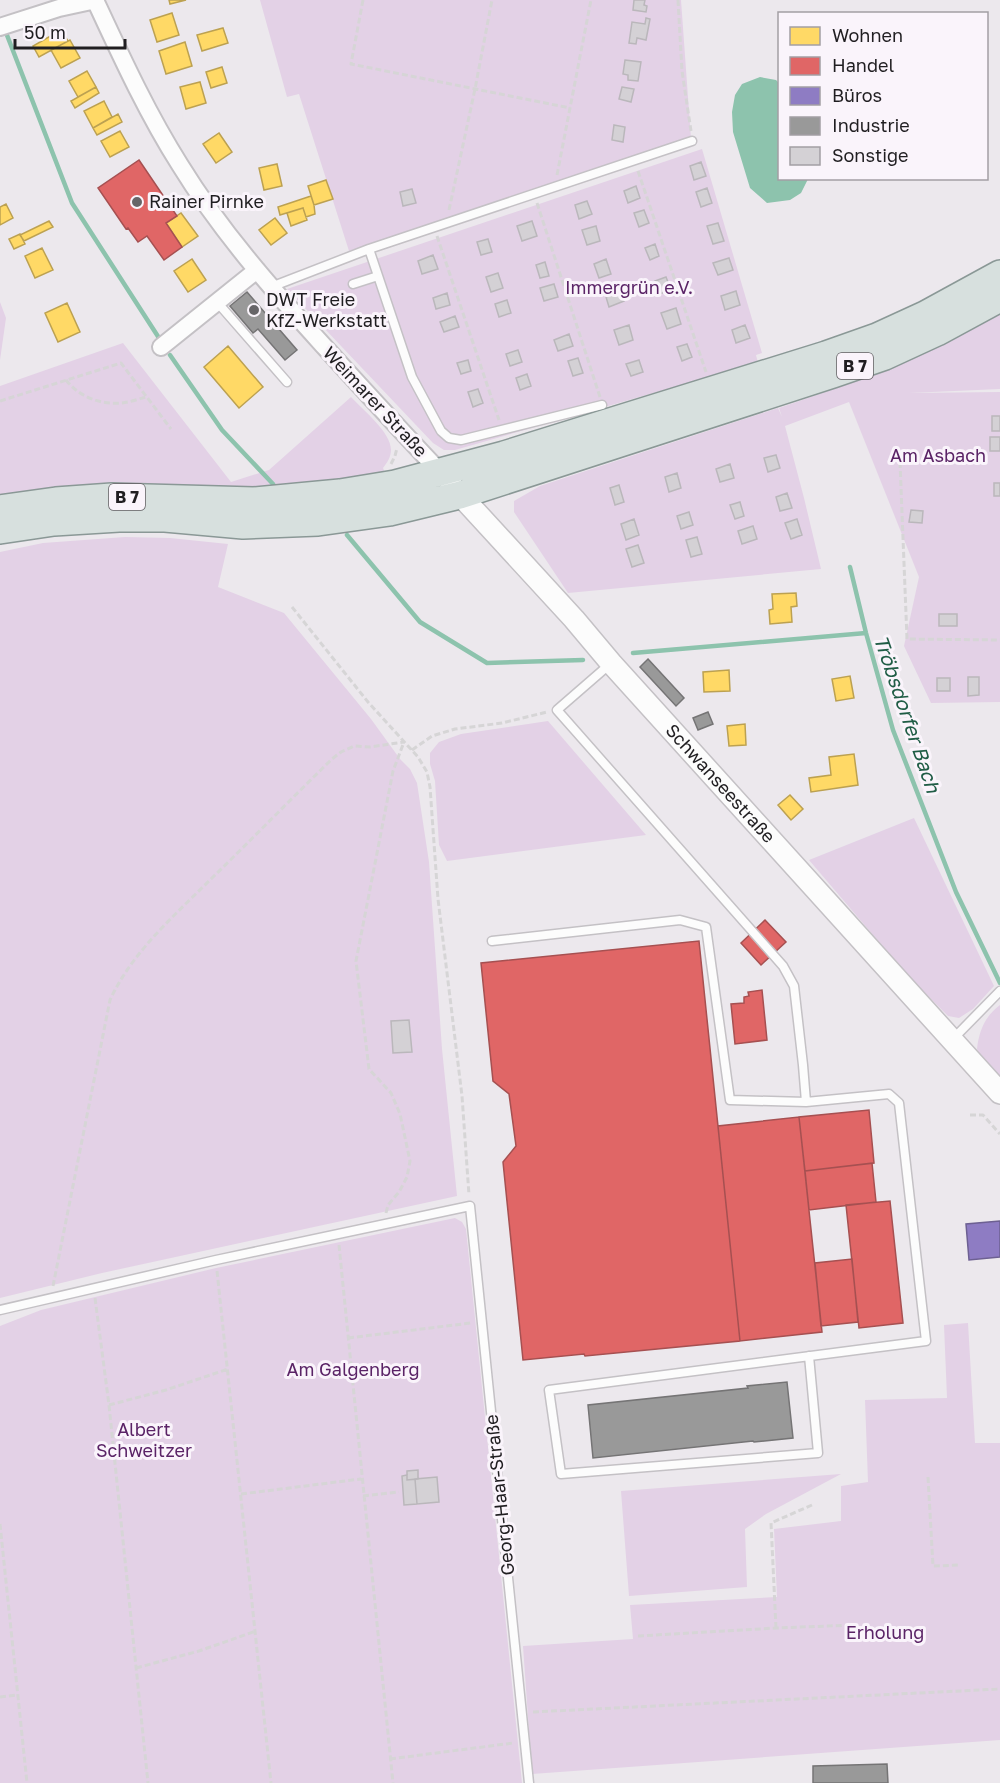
<svg xmlns="http://www.w3.org/2000/svg" width="1000" height="1783" font-family="'Golos Text',sans-serif">
<style>
.green{fill:#e3d1e6}
.water{fill:#8dc3ad}
.homes{fill:#ffd966;stroke:#bca151;stroke-width:1.5}
.shops{fill:#e06666;stroke:#a65051;stroke-width:1.5}
.offices{fill:#8e7cc3;stroke:#6d6092;stroke-width:1.5}
.industry{fill:#999;stroke:#757475;stroke-width:1.5}
.lines{fill:none;stroke-linecap:round;stroke-linejoin:round}
.stream{stroke:#8dc3ad;stroke-width:4.5}
.building{fill:#d4d1d5;stroke:#bab7bb;stroke-width:1.5}
.service-casing{stroke:#c4c1c5;stroke-width:11}
.minor-casing{stroke:#c4c1c5;stroke-width:20}
.tertiary-casing{stroke:#c4c1c5;stroke-width:24}
.primary-casing{stroke:#8a9896;stroke-width:30}
.path{stroke:#d6d5d6;stroke-width:3;stroke-dasharray:6 3;stroke-linecap:butt}
.service{stroke:#fcfcfc;stroke-width:8}
.minor{stroke:#fcfcfc;stroke-width:16}
.tertiary{stroke:#fcfcfc;stroke-width:21}
.primary{stroke:#d7e0de;stroke-width:27}
.poi-dot{fill:#676568;stroke:#faf4fb;stroke-width:2}
.labels{text-anchor:middle;stroke-width:6;stroke-linejoin:round;paint-order:stroke}
.shield{fill:#faf4fb;stroke:#615e62;stroke-width:1.5}
.shield-label{font-size:16px;font-weight:bold;fill:#201e21}
.poi-label{font-size:18px;fill:#201e21;stroke:#faf4fb;text-anchor:start}
.park-label{font-size:18px;fill:#5a2366;stroke:#faf4fb}
.street-label{font-size:18px;fill:#201e21;stroke:#faf4fb}
.water-label{font-size:20px;font-style:italic;fill:#205d46;stroke:#faf4fb}
</style>
<rect width="100%" height="100%" fill="#ece8ed"/>
<path class="green" d="M260 0H681L691 139 349 251 299 94 287 97Z
M702 149 762 353 756 355 758 363 455 450H444L433 443 287 289Z
M0 302 6 318 0 360Z
M1000 309V389L909 393 1000 392V702L931 703 904 646 919 577 849 402 785 426 804 498 821 569 568 593 514 512V501L540 486 778 408 782 417 779 408 860 380 916 356Z
M123 343 231 482 269 470 351 397C363 410 391 432 391 450 391 457 387 463 383 468L385 473 352 482 0 506V386Z
M125 537 170 538 228 544 218 587 284 613 371 719 400 759 410 769 417 783 429 862 442 1049 457 1196 102 1273 0 1298V552L43 543Z
M548 721 646 835 447 861 439 845 435 781 430 764V753L439 742 461 734Z
M914 818 994 986 973 1009 959 1018 948 1016 908 976 809 860Z
M1000 1005V1079L981 1058 977 1049C979 1031 985 1016 1000 1005Z
M455 1218 462 1222 466 1229 522 1783H0V1326L41 1310 216 1268Z
M968 1323 975 1443H1000V1740L532 1774 523 1646 633 1639 630 1605 777 1597 774 1529 841 1521V1486L868 1482 865 1400 947 1398 944 1325Z
M841 1474 766 1514 745 1529 747 1587 629 1596 621 1491Z"/>
<path class="water" d="M760 77 776 80 779 83 780 178 808 179 801 193 790 200 767 203 750 188 733 132 732 112 735 95 742 84Z"/>
<path class="homes" d="M169 0H186L170 4Z
M172 13 179 35 157 42 150 20Z
M223 28 228 43 202 51 197 35Z
M61 30 68 41 39 57 33 46Z
M70 40 80 58 61 68 51 50Z
M185 42 192 66 166 74 159 51Z
M222 67 227 83 211 88 206 72Z
M87 71 96 87 78 97 69 81Z
M200 82 206 103 186 109 180 87Z
M96 87 99 93 75 108 71 101Z
M104 101 112 117 93 128 84 111Z
M118 114 122 122 97 135 93 128Z
M120 131 129 147 110 157 101 141Z
M219 133 232 152 216 163 203 144Z
M277 164 282 186 264 190 259 168Z
M326 180 333 199 314 205 308 186Z
M311 196 314 205 315 214 306 217 303 208 280 215 278 207Z
M6 204 13 218 0 225V207Z
M303 208 307 220 291 226 287 213Z
M181 213 198 236 182 247 166 223Z
M275 218 287 233 271 245 259 230Z
M49 221 53 227 24 241 20 235Z
M20 234 25 244 14 249 9 239Z
M42 248 53 270 35 278 25 256Z
M192 259 206 280 188 292 174 271Z
M67 303 80 332 58 342 45 313Z
M228 346 263 387 239 408 204 367Z
M796 593 797 606 791 607 792 622 770 624 769 610 773 609 772 594Z
M729 670 730 691 704 692 703 672Z
M850 676 854 698 836 701 832 679Z
M745 724 746 745 729 746 727 726Z
M854 754 858 785 811 792 809 778 831 775 829 757Z
M790 795 803 809 791 820 778 805Z"/>
<path class="shops" d="M139 160 177 216 166 223 182 247 164 260 147 236 138 242 128 228 126 229 98 188Z
M765 920 786 942 761 965 741 943Z
M699 941 740 1341 585 1356 584 1354 523 1360 503 1162 516 1146 509 1094 493 1081 481 963Z
M762 990 767 1040 735 1044 731 1004 744 1003V997L749 996 748 992Z
M869 1110 874 1163 805 1171 799 1117Z
M799 1117 822 1332 740 1341 718 1126Z
M872 1163 876 1202 809 1210 805 1171Z
M890 1201 903 1323 859 1328 846 1205Z
M852 1259 858 1322 821 1326 815 1263Z"/>
<path class="offices" d="M1000 1221V1257L969 1260 966 1224Z"/>
<path class="industry" d="M247 292 297 350 285 360 258 329 253 333 230 306Z
M648 659 684 698 676 706 640 667Z
M708 712 713 724 698 730 693 718Z
M787 1382 793 1438 754 1442 753 1441 593 1458 588 1405 748 1388 747 1386Z
M887 1764 888 1783H813V1766Z"/>
<g class="lines">
<path class="stream" d="M5 30 72 203 159 338
M170 355 222 430 273 484
M347 535 420 622 487 663 583 660
M850 567 866 633 893 730 956 892 1000 983
M633 653 866 633"/>
</g>
<path class="building" d="M634 0H645L644 5 647 6 646 12 633 10Z
M646 18 650 19 646 40 637 38 636 44 629 43 632 22 645 24Z
M625 60 641 62 638 81 628 80V75L623 74Z
M622 87 634 89 631 102 619 99Z
M614 125 625 127 623 142 612 140Z
M701 162 706 176 694 180 690 166Z
M636 186 640 198 628 203 624 191Z
M707 188 712 203 701 207 696 192Z
M412 189 416 203 403 206 400 192Z
M587 201 592 214 579 219 575 205Z
M644 210 649 223 639 227 634 213Z
M532 221 537 236 522 241 517 226Z
M718 223 724 241 713 244 707 226Z
M596 226 600 241 587 245 582 230Z
M488 239 492 252 481 255 477 242Z
M655 244 659 256 650 260 645 248Z
M433 255 438 269 422 274 418 261Z
M729 258 733 270 718 275 713 263Z
M606 259 611 274 599 278 594 264Z
M545 262 549 276 540 278 536 265Z
M498 273 503 288 491 292 486 277Z
M666 277 671 290 659 294 655 281Z
M554 284 558 297 544 301 540 288Z
M736 291 740 305 725 310 721 296Z
M620 292 624 301 609 307 606 297Z
M447 293 450 305 436 309 433 298Z
M507 300 511 313 499 317 495 304Z
M676 308 681 324 667 329 661 313Z
M455 316 459 327 444 332 440 322Z
M629 325 633 340 619 345 614 330Z
M745 325 750 338 736 343 732 330Z
M569 334 573 346 558 351 554 340Z
M687 344 692 357 682 361 677 347Z
M518 350 522 362 510 366 506 354Z
M578 358 583 373 573 376 568 361Z
M468 360 471 371 461 374 457 363Z
M639 360 643 372 631 376 626 364Z
M527 374 531 386 520 390 516 378Z
M478 389 483 403 473 407 468 392Z
M992 416H1000V431H992Z
M990 437H1000V451H990Z
M776 455 780 468 768 472 764 458Z
M730 464 734 478 720 482 716 469Z
M677 473 681 488 669 492 665 477Z
M994 483H1000V496H994Z
M619 485 624 502 615 505 610 488Z
M787 493 792 508 780 511 776 497Z
M740 502 744 516 735 519 730 505Z
M911 510 923 511 922 523 909 522Z
M689 512 693 525 681 529 677 516Z
M634 519 639 535 626 540 621 524Z
M797 519 802 535 791 539 785 523Z
M753 526 757 539 742 544 738 531Z
M697 537 702 554 691 557 686 540Z
M638 545 644 563 632 567 626 549Z
M939 614H957V626H939Z
M968 677H979V695L968 696Z
M937 678H950V691H937Z
M409 1020 412 1052 393 1053 391 1021Z
M418 1470V1479L407 1480V1471Z
M407 1475V1480L415 1479 417 1504 404 1505 402 1476Z
M437 1477 439 1502 417 1504 415 1479Z"/>
<g class="lines">
<defs>
<path id="service" d="M369 249 412 377 441 431 449 438 461 440 602 405
M353 284 378 276
M271 287 369 249 692 141
M217 302 287 382
M492 941 680 920 706 927 730 1100 806 1102 803 1065 794 986 783 966 557 710 610 664
M952 1040 1000 991
M806 1102 889 1094 899 1103 926 1341 549 1390 561 1474 818 1453 809 1356
M0 1310 216 1260 470 1206 529 1783"/>
<path id="minor" d="M95 0C121 56 147 113 180 165 220 230 270 287 321 343 361 387 400 430 441 473
M0 27 59 8 96 0
M161 347 257 270"/>
<g id="tertiary">
<path id="s1" d="M451 485 574 619 611 663 1000 1093"/>
</g>
<path id="primary" d="M0 509 56 501 112 497 254 501 340 493 395 484 504 455 826 355 877 337 925 315 1000 274
M0 530 54 522 119 518H165L243 525 318 522 390 512 460 495 833 374 885 356 937 332 1000 298"/>
</defs>
<use href="#service" class="service-casing"/>
<use href="#minor" class="minor-casing"/>
<use href="#tertiary" class="tertiary-casing"/>
<use href="#primary" class="primary-casing"/>
<path class="path" d="M363 0 351 64 570 108
M678 0 682 71 691 131
M638 171 706 372
M557 175 591 0
M537 203 600 397
M449 210 475 89 492 0
M437 236 499 420
M66 380C79 397 101 405 122 403 130 402 139 399 146 397
M0 401 121 363 171 429
M900 462 907 639 1000 640
M391 464 395 456 397 448
M292 607 368 702 418 757 427 772 430 787 438 899 462 1096 469 1195
M412 750 432 736 455 729 502 723 547 712
M970 1115H983L1000 1134
M386 1213 388 1205 399 1192 407 1177 410 1161 400 1114 391 1093 369 1069 356 961 393 771 404 742
M339 1245 393 1783
M217 1271 271 1783
M53 1286 110 1000C132 952 175 915 212 878 252 839 292 798 332 759L341 752 354 746 370 747 404 742
M95 1298 109 1405 148 1783
M348 1338 471 1323
M109 1405 166 1390 228 1369
M928 1477 933 1566 960 1565
M241 1494 361 1479
M363 1496 399 1492
M0 1524 27 1783
M776 1628 771 1523 812 1505
M638 1636 776 1628 855 1625
M136 1668 199 1651 256 1631
M0 1697 17 1695
M533 1712 1000 1689
M390 1759 513 1743"/>
<use href="#service" class="service"/>
<use href="#minor" class="minor"/>
<use href="#tertiary" class="tertiary"/>
<use href="#primary" class="primary"/>
</g>
<g class="poi-dot">
<circle cx="137" cy="202" r="6"/>
<circle cx="254" cy="310" r="6"/>
</g>
<g class="labels">
<g class="shield">
<rect x="837" y="353" width="36" height="26" rx="4.5"/>
<rect x="109" y="484" width="36" height="26" rx="4.5"/>
</g>
<g class="shield-label">
<text x="855" y="372">B 7</text>
<text x="127" y="503">B 7</text>
</g>
<g class="poi-label">
<text x="149" y="208">Rainer Pirnke</text>
<text x="266" y="306">DWT Freie<tspan x="266" dy="21">KfZ-Werkstatt</tspan></text>
</g>
<g class="park-label">
<text x="629" y="294">Immergrün e.V.</text>
<text x="938" y="462">Am Asbach</text>
<text x="353" y="1376">Am Galgenberg</text>
<text x="144" y="1436">Albert<tspan x="144" dy="21">Schweitzer</tspan></text>
<text x="885" y="1639">Erholung</text>
</g>
<g class="street-label">
<text transform="translate(375 402) rotate(47)" y="6">Weimarer Straße</text>
<text dy="6" stroke="none"><textPath href="#s1" startOffset="402">Schwanseestraße</textPath></text>
<text transform="translate(500 1495) rotate(-96)" y="6">Georg-Haar-Straße</text>
</g>
<g class="water-label">
<text transform="translate(907 714) rotate(71)" y="7">Tröbsdorfer Bach</text>
</g>
</g>
<rect x="778" y="12" width="210" height="168" fill="#faf4fb" stroke="#a39ea4" stroke-width="1.5"/>
<rect x="790" y="27" width="30" height="18" fill="#ffd966" stroke="#a39ea4" stroke-width="1.5"/>
<text x="832" y="42" font-size="18" fill="#201e21">Wohnen</text>
<rect x="790" y="57" width="30" height="18" fill="#e06666" stroke="#a39ea4" stroke-width="1.5"/>
<text x="832" y="72" font-size="18" fill="#201e21">Handel</text>
<rect x="790" y="87" width="30" height="18" fill="#8e7cc3" stroke="#a39ea4" stroke-width="1.5"/>
<text x="832" y="102" font-size="18" fill="#201e21">Büros</text>
<rect x="790" y="117" width="30" height="18" fill="#999999" stroke="#a39ea4" stroke-width="1.5"/>
<text x="832" y="132" font-size="18" fill="#201e21">Industrie</text>
<rect x="790" y="147" width="30" height="18" fill="#d4d1d5" stroke="#a39ea4" stroke-width="1.5"/>
<text x="832" y="162" font-size="18" fill="#201e21">Sonstige</text>
<path d="M15 39v9h110v-9" fill="none" stroke="#201e21" stroke-width="3"/>
<text x="24" y="39" font-size="18" fill="#201e21" stroke="#faf4fb" stroke-width="4.5" paint-order="stroke">50 m</text>
</svg>
